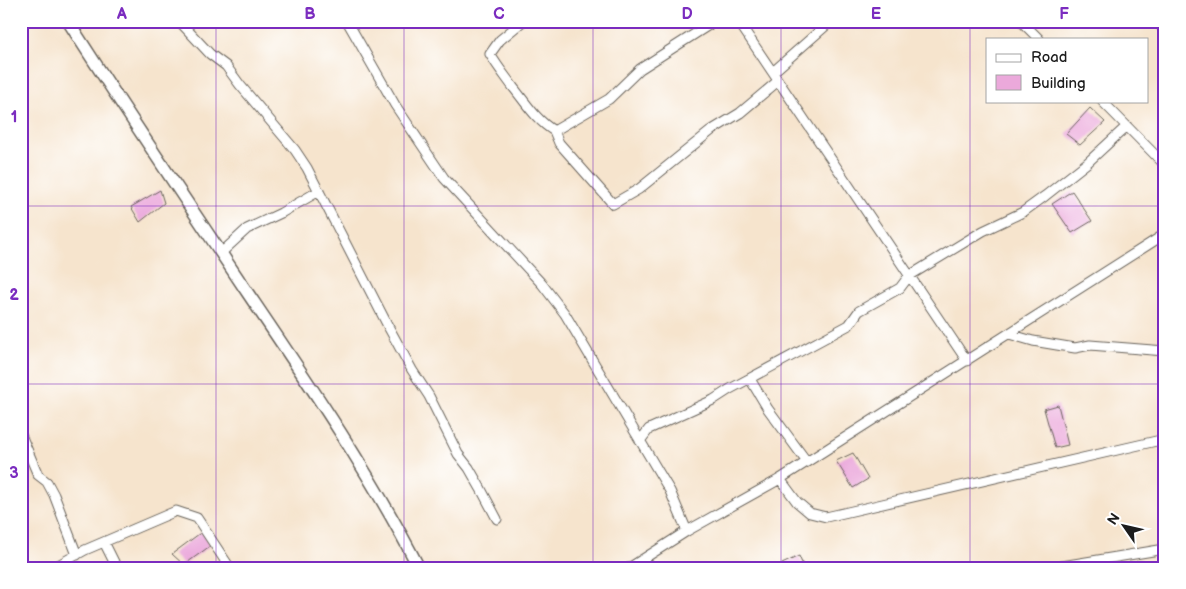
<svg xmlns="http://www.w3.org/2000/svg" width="1186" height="589" font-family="'Balsamiq Sans',sans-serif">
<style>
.building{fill:#eba9db}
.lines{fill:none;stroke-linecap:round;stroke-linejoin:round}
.minor-casing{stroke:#68625a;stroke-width:11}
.tertiary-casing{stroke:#68625a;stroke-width:14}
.minor{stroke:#fff;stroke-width:9}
.tertiary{stroke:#fff;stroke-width:11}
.grid{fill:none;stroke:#7b2cbf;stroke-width:1;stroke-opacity:0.55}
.neatline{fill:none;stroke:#7b2cbf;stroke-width:2}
.grid-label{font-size:16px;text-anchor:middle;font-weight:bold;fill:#7b2cbf}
</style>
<rect width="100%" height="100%" fill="#fff"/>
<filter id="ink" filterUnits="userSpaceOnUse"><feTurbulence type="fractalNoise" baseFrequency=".02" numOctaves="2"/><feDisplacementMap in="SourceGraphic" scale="10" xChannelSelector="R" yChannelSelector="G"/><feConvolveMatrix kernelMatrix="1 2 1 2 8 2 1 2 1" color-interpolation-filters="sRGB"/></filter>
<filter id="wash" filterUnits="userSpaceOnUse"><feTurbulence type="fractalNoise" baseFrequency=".0096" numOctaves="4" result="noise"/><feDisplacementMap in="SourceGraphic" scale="20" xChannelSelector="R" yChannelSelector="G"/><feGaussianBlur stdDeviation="1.12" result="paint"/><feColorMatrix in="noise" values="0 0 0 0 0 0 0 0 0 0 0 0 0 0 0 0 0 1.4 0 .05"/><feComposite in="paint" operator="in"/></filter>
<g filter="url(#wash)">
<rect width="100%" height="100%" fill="#f6e4cd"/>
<g id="blocks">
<path class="building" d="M1090 108 1105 122 1080 145 1066 134Z
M160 190 164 203 140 222 131 207Z
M1072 191 1092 221 1072 233 1052 204Z
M1058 405 1068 445 1055 448 1044 409Z
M853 453 868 479 853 488 836 461Z
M203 531 210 546 184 565 172 554Z
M799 556 804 568H784L782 564Z"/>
</g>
</g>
<g filter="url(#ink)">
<use href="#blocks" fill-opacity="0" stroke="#68625a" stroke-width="1"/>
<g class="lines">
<defs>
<path id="minor" d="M179 21 210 54 226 66 240 85 295 150 307 168 389 328 412 370 429 396 458 454 469 468 481 489 497 519
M347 21 395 105 444 178 542 284 565 314 670 491 687 531
M523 21 500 40 490 54C497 66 505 76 513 87 526 103 536 120 554 131L609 99 640 69 715 21
M738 21 967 361
M1021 21 1039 39
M1156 21 1165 30
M773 72 831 21
M1102 101 1165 165
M554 131 559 143 613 204 639 189 712 130 740 113 778 81
M221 253 247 229 281 213 319 191
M1009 334 1033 341 1075 348 1090 345 1165 351
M750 379 768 409 807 462
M21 435 38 475 47 482 54 495 77 555
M640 441 649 429 713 400 730 389 849 325 859 311 900 288 909 276 983 231 1023 212 1045 196 1087 163 1127 126
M780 479 797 502 810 513 826 517 1165 439
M104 542 117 568
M53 568 85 550 176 511 197 518 230 568
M629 568 687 531 780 479 1165 234
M1050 568 1165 549"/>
<path id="tertiary" d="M68 21C126 112 187 202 247 292 308 382 369 471 419 568"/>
</defs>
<use href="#minor" class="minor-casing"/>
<use href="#tertiary" class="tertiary-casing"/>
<use href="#minor" class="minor"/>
<use href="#tertiary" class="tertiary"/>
</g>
</g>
<path class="grid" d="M216 21V568M404 21V568M593 21V568M781 21V568M970 21V568M21 206H1165M21 384H1165"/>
<rect width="1186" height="589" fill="none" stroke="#fff" stroke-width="55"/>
<rect x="986" y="38" width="162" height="65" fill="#ffffff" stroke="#a4a4a4"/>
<rect x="996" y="54" width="25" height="8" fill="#ffffff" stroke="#a4a4a4"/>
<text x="1031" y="62" font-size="15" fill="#1c1c1c">Road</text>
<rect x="996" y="75" width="25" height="15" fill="#eba9db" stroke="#a4a4a4"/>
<text x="1031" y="88" font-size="15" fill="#1c1c1c">Building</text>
<g transform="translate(1124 526) rotate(304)" stroke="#ffffff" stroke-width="4" paint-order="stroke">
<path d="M0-4L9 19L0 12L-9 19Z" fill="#1c1c1c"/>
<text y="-8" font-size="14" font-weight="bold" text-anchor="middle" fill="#1c1c1c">N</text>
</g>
<rect x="28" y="28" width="1130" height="534" class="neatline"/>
<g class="grid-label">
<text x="122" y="19">A</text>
<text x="310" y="19">B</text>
<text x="499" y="19">C</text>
<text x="687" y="19">D</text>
<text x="876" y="19">E</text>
<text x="1064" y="19">F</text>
<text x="14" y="122">1</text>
<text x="14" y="300">2</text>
<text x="14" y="478">3</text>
</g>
</svg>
